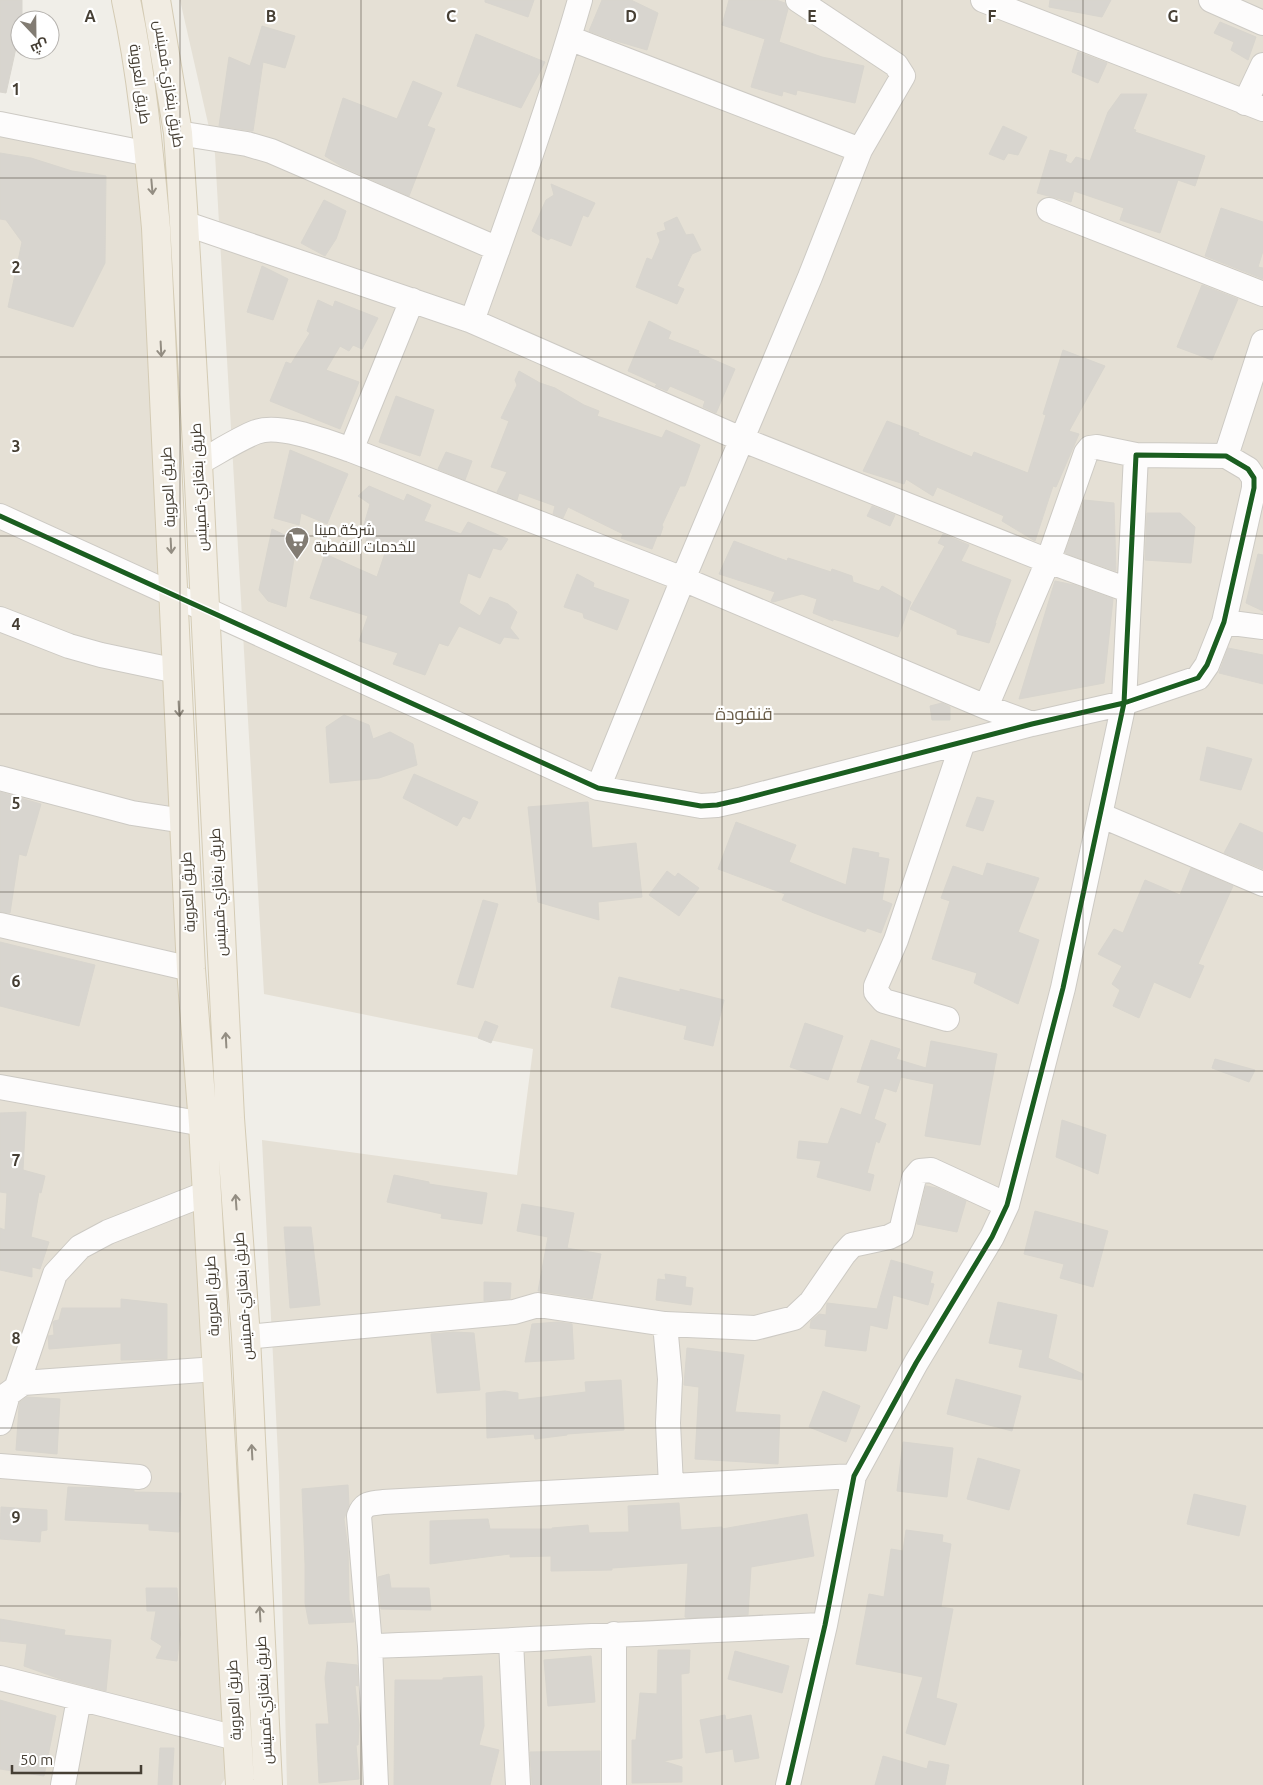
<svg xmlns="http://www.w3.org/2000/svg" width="1263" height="1785" font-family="Ubuntu,Cairo,sans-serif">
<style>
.residential{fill:#e5e0d5}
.building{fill:#d8d5cf;stroke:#d8d5ce}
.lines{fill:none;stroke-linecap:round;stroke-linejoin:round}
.minor-casing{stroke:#cdcac4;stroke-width:26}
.major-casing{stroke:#d4cbb4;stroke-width:30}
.minor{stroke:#fdfcfc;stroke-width:24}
.major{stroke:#f1ece2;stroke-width:28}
.cycleway-casing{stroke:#fff;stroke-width:8}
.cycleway{stroke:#1b5e20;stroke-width:5}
.oneway{stroke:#938d82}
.grid{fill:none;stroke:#463f34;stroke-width:1;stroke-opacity:0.55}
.labels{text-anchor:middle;stroke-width:4.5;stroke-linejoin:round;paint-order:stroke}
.street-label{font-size:15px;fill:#463f34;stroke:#fff}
.poi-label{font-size:15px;fill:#463f34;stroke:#fff;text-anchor:start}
.quarter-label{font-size:18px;fill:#6a5e4a;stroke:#fff}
.grid-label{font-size:16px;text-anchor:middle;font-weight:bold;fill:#463f34;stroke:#fff;stroke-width:4.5;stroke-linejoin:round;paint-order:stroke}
</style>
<rect width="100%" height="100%" fill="#f0eee8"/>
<path class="residential" d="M180 0H1263V1785H287L279 1475 262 1140 517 1175 533 1049 264 994 215 154Z
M0 122 143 161 229 1772 221 1785H0Z"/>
<path class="building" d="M0 0H22V20H20V30L6 93 0 92Z
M485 0H534L528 17 485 2Z
M602 0H631L658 13 647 50 613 40 589 31Z
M729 0H776L785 3 788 9 779 42 822 57 864 66 855 103 797 90 796 95 783 91 782 96 751 87 765 39 722 25Z
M1050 0H1111L1102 17 1049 7Z
M1220 22 1256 37 1248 60 1231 50 1234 42 1214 33Z
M262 26 295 36 285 68 263 62 253 131 219 126 229 57 250 66Z
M476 34 545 62 521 108 457 86Z
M1078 52 1107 63 1098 83 1072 72Z
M413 81 442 93 427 126 435 129 409 196 341 166 325 156 343 98 397 119Z
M1121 94H1147L1133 129 1136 130 1135 132 1205 156 1195 186 1178 180 1160 233 1120 220 1124 208 1074 191 1071 202 1037 193 1050 150 1067 155 1065 161 1071 164 1076 157 1090 161 1108 112Z
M1003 126 1027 137 1018 155 1008 153 1004 160 989 154Z
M0 153 31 158 72 171 106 176 105 263 73 327 8 307 22 242 6 220 0 219Z
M551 184 595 203 588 217 583 215 571 246 551 238 548 240 532 231 546 200 554 195Z
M324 200 346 211 336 239 325 256 301 243Z
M1221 208 1263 222V251L1258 267 1263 268V279L1205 256Z
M677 217 686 235 693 234 701 250 692 254 677 286 684 289 677 304 636 287 647 258 652 260 660 241 657 233 666 230 664 223Z
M262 266 288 279 273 320 247 312Z
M1202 285 1238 299 1212 360 1177 347Z
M318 300 333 307 335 301 378 318 362 349 353 345 349 351 340 346 326 370 359 382 340 429 270 401 286 362 291 364 310 333 307 331Z
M649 321 671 332 668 339 699 351 698 353 735 369 716 413 703 407 705 401 670 386 667 391 655 386 657 384 628 371Z
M1063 350 1105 366 1069 431 1079 434 1056 487 1053 486 1035 541 1002 521 1004 516 937 487 933 496 906 479 904 484 863 471 887 421 919 433 918 435 972 457 974 452 1028 473 1046 415 1043 414Z
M519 371 540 383 555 388 584 405 599 411 597 416 662 438 666 430 700 445 685 486H680L662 525 663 527 660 536H657L652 549 621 538 623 534 568 507 563 518 553 514 555 506 519 493 517 500 497 492 507 472 491 467 509 421 501 418 517 385 515 380Z
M396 396 434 410 420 456 379 442Z
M290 450 348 474 327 524 301 513 299 525 274 518Z
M446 452 472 461 465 480 438 469Z
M369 486 404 501 407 494 431 505 424 521 461 534 468 522 508 539 501 550 493 548 480 578 468 573 459 603 480 616 490 597 508 604 517 612 510 628 519 639 504 637 500 644 459 626 448 646 439 643 425 675 393 664 398 653 359 641 368 616 310 598 325 554 377 577 387 547 366 542 367 531 363 528 370 504 358 496Z
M1084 500 1114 503 1116 571 1065 553Z
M872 506 895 515 890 526 867 516Z
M1147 513H1180L1195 527 1191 563 1145 560Z
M272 529 297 541 286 607 268 601 259 590Z
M943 534 969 545 961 561 1011 580 995 623H996L989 643 957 634V630L910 609 945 546 938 543Z
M734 541 787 561 788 558 831 572 832 569 852 576 853 582 879 591 882 586 911 602 898 637 833 619V621L813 613 817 599 802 594 773 602 771 601 775 592 719 574Z
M1258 554 1263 555V611L1246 603Z
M577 574 594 583 593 587 629 600 617 630 584 618 583 613 564 607Z
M1055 581 1074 585 1113 599 1104 683 1019 699Z
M1228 648 1263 655V684L1219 673Z
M942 703 950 707V720H932L930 706Z
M344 715 369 725 373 739 390 732 413 744 417 765 379 778 330 783 326 727Z
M1207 747 1252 759 1241 790 1200 780Z
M414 774 478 802 470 819 463 816 457 826 403 798Z
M0 792 41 804 26 856 19 854 10 913 0 912Z
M977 797 994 801 983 831 966 826Z
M588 802 592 848 636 843 642 897 598 902 599 920 538 902 528 807Z
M736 822 796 845 789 862 846 885 853 848 879 853 878 857 889 859 882 900 892 904 881 933 867 928 865 932 814 913 782 900 785 894 718 869Z
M1240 823 1263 833V869L1224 853Z
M987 863 1039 878 1018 932 1039 940 1018 1004 974 983 977 973 932 959 950 901 941 898 953 866 983 876Z
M1191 868 1233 886 1198 964 1204 966 1190 998 1154 982 1139 1018 1113 1006 1120 990 1112 984 1122 966 1098 954 1114 929 1123 933 1145 880 1180 895Z
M667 871 675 877 678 873 699 888 679 916 649 895Z
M483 900 498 904 473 988 457 984Z
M0 942 95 965 79 1026 0 1006Z
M619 977 680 992V989L724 1000 713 1046 684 1039 687 1026 611 1007Z
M485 1021 498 1026 491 1043 478 1038Z
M805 1023 843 1036 828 1080 790 1067Z
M871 1040 900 1049 896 1059 926 1068 931 1041 997 1054 980 1145 925 1136 934 1084 901 1077 896 1092 884 1088 874 1119 886 1124 879 1143 876 1141 867 1173 874 1175 870 1191 817 1177 821 1161 797 1158 799 1141 828 1144 841 1108 861 1115 870 1086 857 1082Z
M1215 1059 1255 1070 1249 1082 1212 1068Z
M26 1112 23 1170 45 1176 41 1193 39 1192 31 1237 49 1242 40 1269 32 1267V1277L0 1270V1228L5 1230 7 1193 0 1192V1113Z
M1062 1120 1106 1135 1098 1174 1056 1157Z
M394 1175 429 1182V1184L487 1193 482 1224 441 1218 442 1214 387 1202Z
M926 1186 937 1188 966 1201 957 1232 917 1224Z
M522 1204 574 1213 567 1248 601 1254 592 1299 538 1291 548 1237 517 1231Z
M1035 1211 1108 1231 1093 1287 1060 1278 1064 1264 1024 1254Z
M284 1227H311L320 1305 290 1308Z
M891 1260 933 1272 930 1283 934 1284 928 1305 893 1295 887 1329 870 1325 866 1351 825 1346 827 1330 810 1328 811 1321 819 1314 826 1315 827 1303 877 1309Z
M665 1274 686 1277 685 1287 693 1288 691 1305 656 1300 658 1279 666 1280Z
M484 1282 511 1283 510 1299 484 1301Z
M121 1299 167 1304V1359L121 1360V1343L49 1349 48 1336 54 1335 53 1322 54 1321 59 1320 62 1308H121Z
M998 1302 1057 1315 1048 1358 1083 1374 1082 1380 1019 1367 1023 1350 989 1343Z
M558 1322 572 1324 574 1359 525 1362 532 1324Z
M453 1332 474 1333 480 1390 437 1393 431 1334Z
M687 1348 744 1355 735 1412 780 1415 778 1464 695 1459 699 1387 684 1385Z
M956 1379 1021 1396 1012 1431 947 1414Z
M621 1380 624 1430 567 1434V1435L535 1439 534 1434 487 1438 486 1393 505 1391 518 1393V1400L586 1392 585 1382Z
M823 1391 860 1406 846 1442 809 1427Z
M27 1397 60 1399 57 1454 16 1450 19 1407 20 1402Z
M903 1442 953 1448 947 1497 897 1491Z
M978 1458 1020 1470 1009 1510 967 1499Z
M348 1485 349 1505 344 1519 348 1549 349 1600 354 1622 309 1624 305 1603V1564L302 1489Z
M68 1487 106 1488 134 1490V1492L181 1493 179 1532 149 1530V1524L65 1520Z
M1194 1494 1246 1506 1239 1536 1187 1524Z
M679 1503 681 1530 722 1527V1529L807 1514 814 1556 751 1567 748 1615 687 1618 685 1617 688 1563 612 1568V1570L551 1571V1556L510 1557V1554L430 1564V1521L488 1519 490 1529H552V1528L588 1525 589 1533 629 1532 628 1506Z
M1 1507 47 1510V1530L41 1531 40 1542 0 1539Z
M906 1530 943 1535 942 1542 951 1544 941 1607 953 1609 936 1698 957 1704 945 1745 906 1733 923 1677 856 1664 869 1594 884 1597 891 1549 903 1551Z
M389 1574 391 1588H429L431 1610 381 1609 378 1577Z
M146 1588H177L180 1634 177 1661 156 1658 162 1646 151 1639 156 1611H147Z
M0 1619 65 1630 64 1635 111 1640 106 1691 60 1679 24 1666 27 1644 0 1641Z
M658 1650H690L689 1673 681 1674 682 1758 663 1761 682 1767V1782L632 1783V1740H636L640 1693 657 1694Z
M735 1651 789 1666 782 1693 728 1679Z
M591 1656 595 1702 548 1706 544 1660Z
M327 1662 357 1665 358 1686 355 1685 359 1725 358 1745H356L359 1779 319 1783 316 1724H329L325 1678Z
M482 1676 484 1726 479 1745 499 1750 490 1785H394L395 1680H443V1678Z
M0 1700 56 1716 44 1776 0 1769Z
M725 1715 726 1720 751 1715 759 1758 735 1762 733 1749 706 1753 700 1720Z
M160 1748H174L172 1785H158Z
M600 1751V1785H532L530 1752Z
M883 1756 927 1769 929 1761 949 1765 945 1785H875Z"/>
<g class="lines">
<defs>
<path id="minor" d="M983 0 1263 109
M1211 0 1263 23
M569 38 860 150
M1245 103 1263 65
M0 124 149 154
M178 133 247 144 271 151 498 249
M1049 210 1263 294
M184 223 472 321 741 439 1048 561 1128 590
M472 321C510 215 549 108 580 0
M351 450 412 300
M1226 456 1263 342
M198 463C217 453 236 440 256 432 279 423 328 442 351 450L683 579 986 707 1032 724
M0 516 598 788 701 806 717 805 739 800 1032 724 1124 703 1198 678 1207 665 1224 622 1254 488V478L1248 469 1226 456 1136 455 1124 703 1063 988 1007 1205 992 1237 916 1363 854 1476 825 1625 788 1785
M0 619 69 646 101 655 177 671
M1224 622 1263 627
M986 707 1048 561 1086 453 1090 448 1097 447 1136 455
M0 778 132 813 184 821
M598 788 683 579 810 277 860 150 903 76 896 65 798 0
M1100 815 1263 884
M0 925 191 969
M947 1019 884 1001 876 992V986L896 940 963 742
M0 1087 203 1124
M665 1324 670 1379 668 1423 671 1486
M246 1337 514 1312 538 1305 665 1324 755 1328 794 1318 811 1302 844 1254 852 1245 889 1237 901 1231 914 1178 920 1171 931 1170 1007 1205
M17 1386 55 1274 80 1247 108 1232 207 1193
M0 1423 8 1394 23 1383 216 1369
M0 1466 139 1477
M614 1634V1785
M511 1641 518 1785
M370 1646C522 1641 673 1631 825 1625
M0 1678 236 1738
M63 1785 79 1699
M376 1785 370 1646 359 1516C364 1502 371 1504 383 1502L854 1476"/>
<path id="major" d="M126 0C142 75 149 152 156 228L191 969 203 1124 240 1785
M156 0 178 133 184 223 198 463 230 1118 246 1337 268 1785"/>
</defs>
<use href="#minor" class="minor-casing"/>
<use href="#major" class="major-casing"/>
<use href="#minor" class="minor"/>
<use href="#major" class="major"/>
<defs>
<path id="cycleway" d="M0 516 598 788 701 806 717 805 739 800 1032 724 1124 703 1198 678 1207 665 1224 622 1254 488V478L1248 469 1226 456 1136 455 1124 703 1063 988 1007 1205 992 1237 916 1363 854 1476 825 1625 788 1785"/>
</defs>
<use href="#cycleway" class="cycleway-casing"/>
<use href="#cycleway" class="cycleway"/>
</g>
<defs><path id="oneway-shaft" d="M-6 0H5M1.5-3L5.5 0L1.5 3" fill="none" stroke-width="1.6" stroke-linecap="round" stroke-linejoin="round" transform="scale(1.25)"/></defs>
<g class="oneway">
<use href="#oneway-shaft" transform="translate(152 187) rotate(85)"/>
<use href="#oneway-shaft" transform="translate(161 349) rotate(87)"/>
<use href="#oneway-shaft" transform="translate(171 546) rotate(87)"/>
<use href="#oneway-shaft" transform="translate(179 709) rotate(87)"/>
<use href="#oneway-shaft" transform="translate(226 1040) rotate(-93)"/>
<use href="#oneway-shaft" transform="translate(236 1202) rotate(-94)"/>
<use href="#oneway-shaft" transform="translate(252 1452) rotate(-93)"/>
<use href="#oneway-shaft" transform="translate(260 1614) rotate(-93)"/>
</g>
<path class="grid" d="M180 0V1785M361 0V1785M541 0V1785M722 0V1785M902 0V1785M1083 0V1785M0 178H1263M0 357H1263M0 536H1263M0 714H1263M0 892H1263M0 1071H1263M0 1250H1263M0 1428H1263M0 1606H1263"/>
<defs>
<symbol id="supermarket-pin" viewBox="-11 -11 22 30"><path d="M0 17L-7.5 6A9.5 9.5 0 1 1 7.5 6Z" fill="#827c73" stroke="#fff"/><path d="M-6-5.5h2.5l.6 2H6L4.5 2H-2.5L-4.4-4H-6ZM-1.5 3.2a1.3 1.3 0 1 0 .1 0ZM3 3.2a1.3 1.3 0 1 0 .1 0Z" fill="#fff"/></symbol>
</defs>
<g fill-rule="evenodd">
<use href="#supermarket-pin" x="283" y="525" width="28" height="38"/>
</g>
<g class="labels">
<g class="street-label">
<text transform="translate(140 84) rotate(82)" y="5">طريق العروبة</text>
<text transform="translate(169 84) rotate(81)" y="5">طريق بنغازي-قمينس</text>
<text transform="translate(168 487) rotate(-93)" y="5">طريق العروبة</text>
<text transform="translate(199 487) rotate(-93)" y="5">طريق بنغازي-قمينس</text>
<text transform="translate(188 892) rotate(-93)" y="5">طريق العروبة</text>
<text transform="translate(218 892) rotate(-93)" y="5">طريق بنغازي-قمينس</text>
<text transform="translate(212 1296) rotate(-93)" y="5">طريق العروبة</text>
<text transform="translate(243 1296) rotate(-94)" y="5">طريق بنغازي-قمينس</text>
<text transform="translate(234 1700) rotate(-93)" y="5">طريق العروبة</text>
<text transform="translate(264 1700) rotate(-93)" y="5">طريق بنغازي-قمينس</text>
</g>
<g class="poi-label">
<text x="314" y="535">شركة مينا<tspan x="314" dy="17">للخدمات النفطية</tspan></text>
</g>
<g class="quarter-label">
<text x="744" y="720">قنفودة</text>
</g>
</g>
<g class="grid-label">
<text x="90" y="22">A</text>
<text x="271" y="22">B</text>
<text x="451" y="22">C</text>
<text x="631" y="22">D</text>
<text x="812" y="22">E</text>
<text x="992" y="22">F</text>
<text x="1173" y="22">G</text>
<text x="16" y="95">1</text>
<text x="16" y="273">2</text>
<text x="16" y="452">3</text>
<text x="16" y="630">4</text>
<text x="16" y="809">5</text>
<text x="16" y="987">6</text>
<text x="16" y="1166">7</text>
<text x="16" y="1344">8</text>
<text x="16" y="1523">9</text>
</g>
<g transform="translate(35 35) rotate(158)"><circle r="24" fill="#ffffff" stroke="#b5b2ae"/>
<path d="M0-4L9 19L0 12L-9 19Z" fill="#827c73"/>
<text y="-8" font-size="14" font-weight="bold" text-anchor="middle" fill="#463f34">ش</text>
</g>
<path d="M12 1765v8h129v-8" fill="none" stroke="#463f34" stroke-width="2.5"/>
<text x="20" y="1765" font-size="15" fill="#463f34" stroke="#ffffff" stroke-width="4" paint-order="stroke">50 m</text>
</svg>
